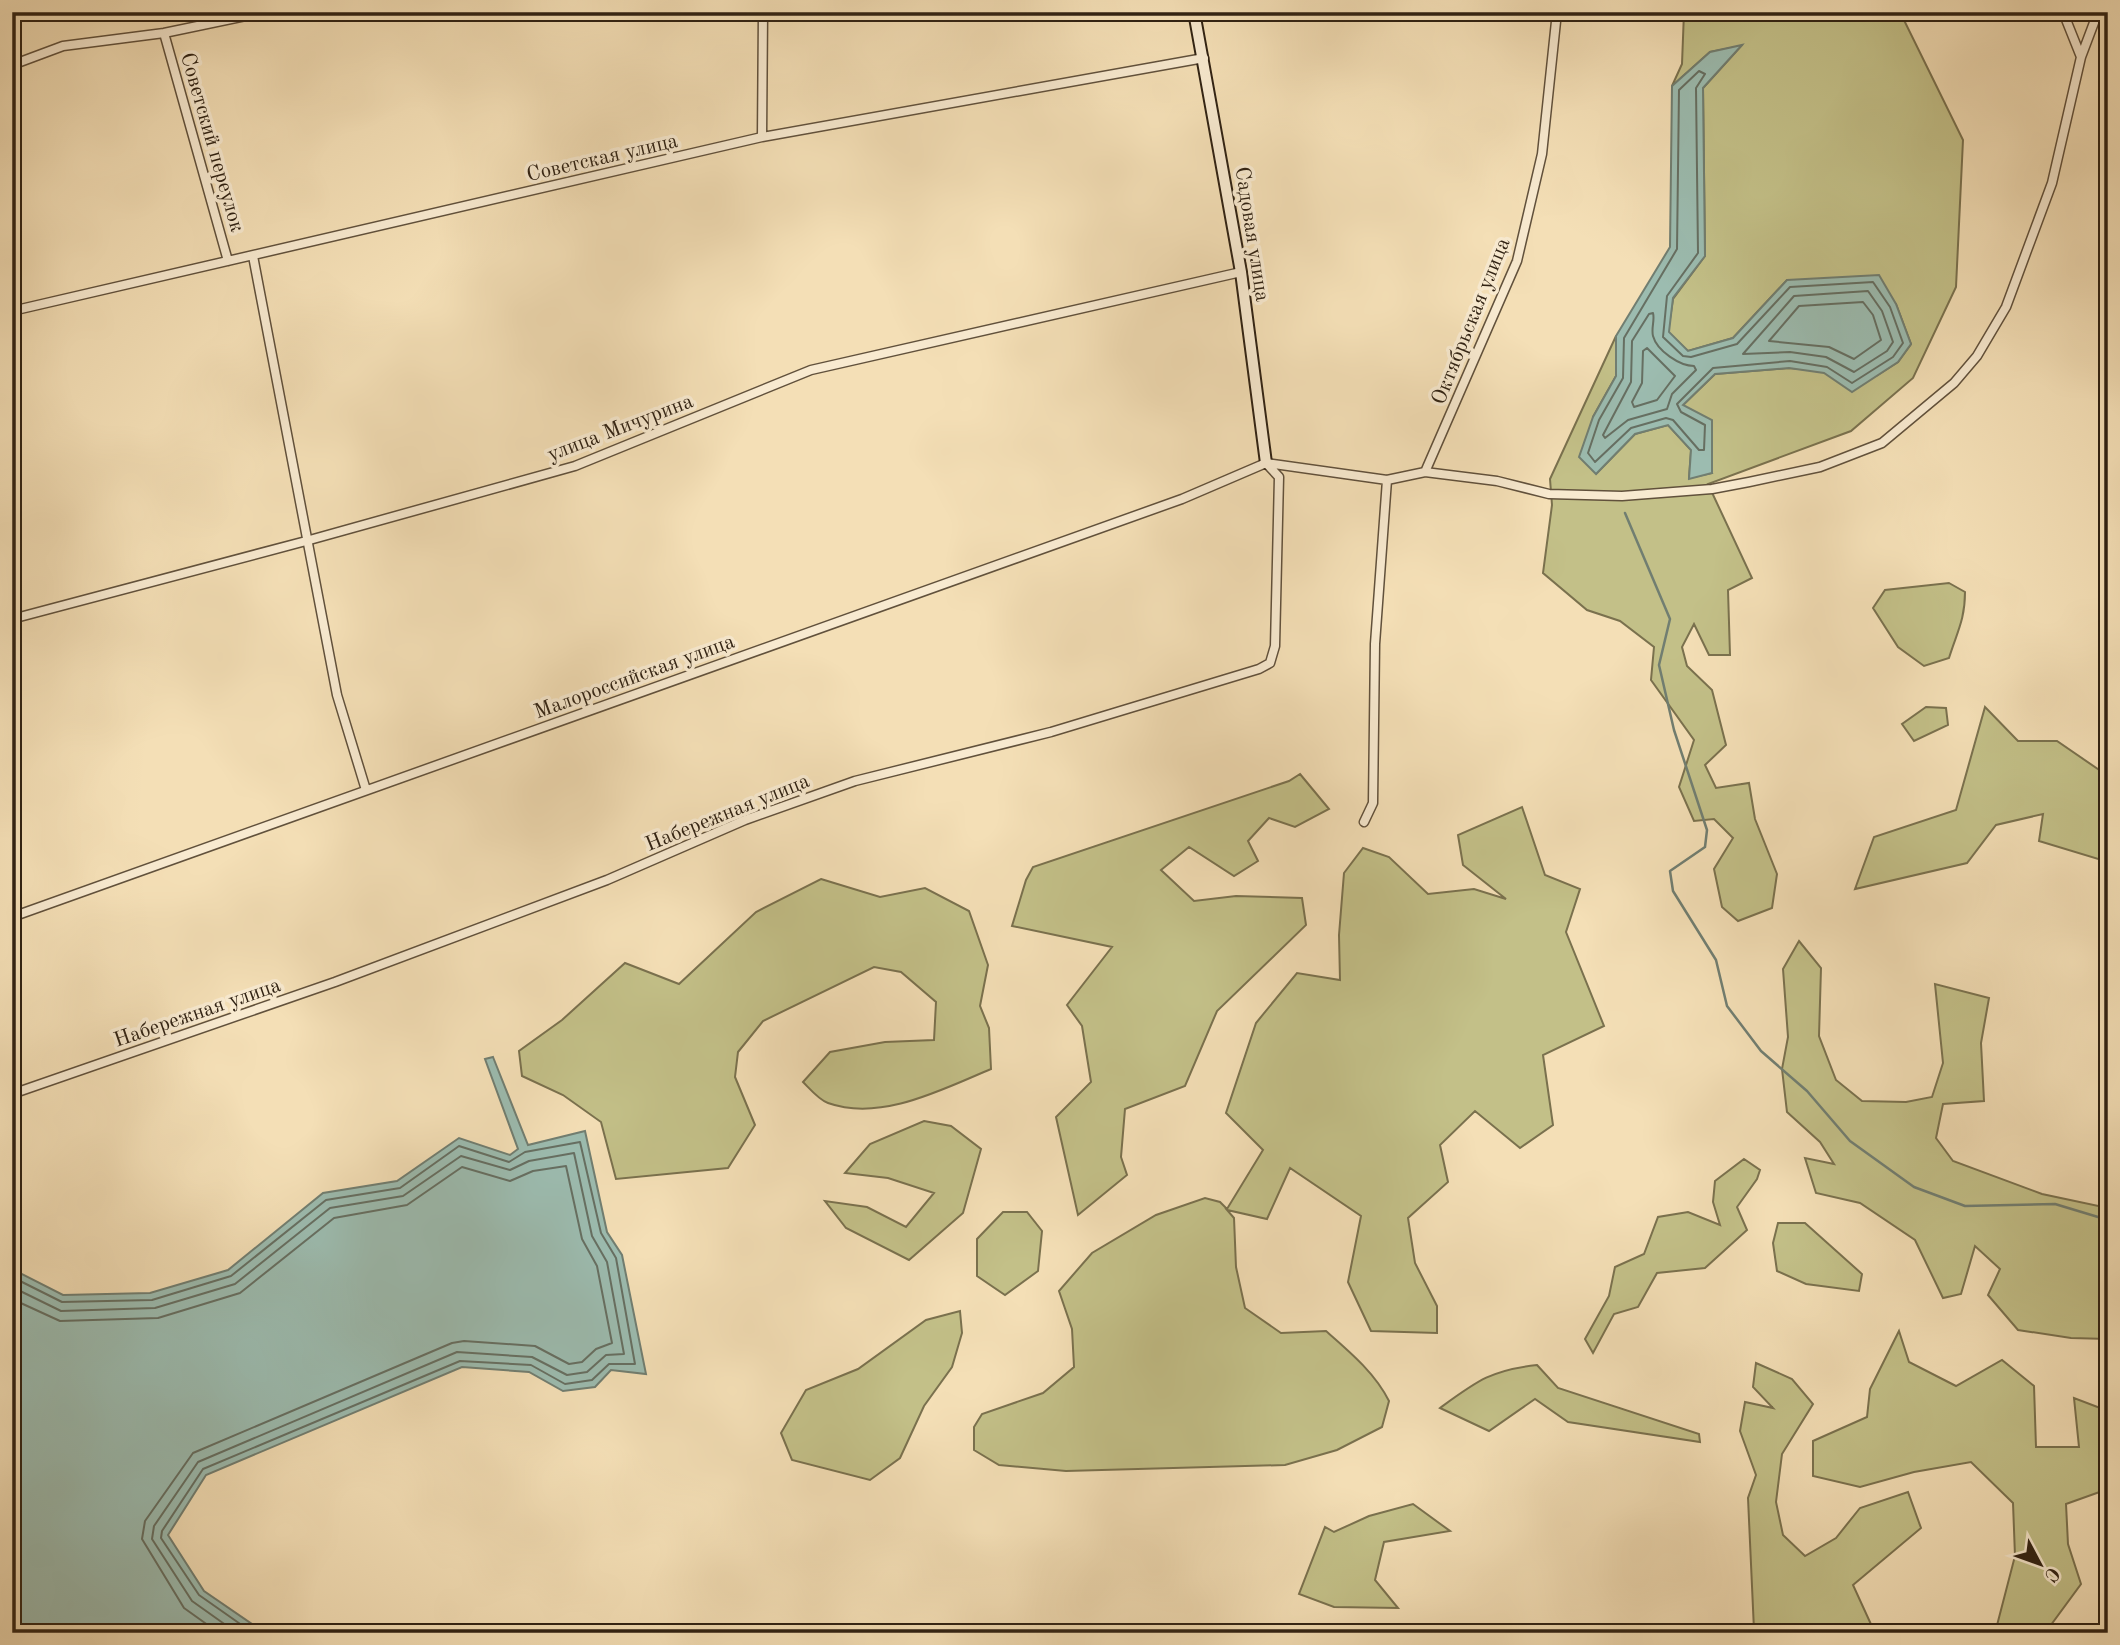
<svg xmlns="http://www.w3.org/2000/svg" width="2120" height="1645" font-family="'Old Standard TT',serif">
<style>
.green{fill:#c3c088;stroke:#7a714e;stroke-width:2}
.water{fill:#9cbcb0;stroke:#717e71;stroke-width:2}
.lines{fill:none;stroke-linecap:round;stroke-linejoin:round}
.shore{stroke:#666f62;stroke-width:2}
.stream{stroke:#717e71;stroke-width:2.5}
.street-casing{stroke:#61513c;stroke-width:11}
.secondary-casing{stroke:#302213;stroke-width:14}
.street{stroke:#f8ead0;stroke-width:8}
.secondary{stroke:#f8ead0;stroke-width:10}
.labels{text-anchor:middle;stroke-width:7;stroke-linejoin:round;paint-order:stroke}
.street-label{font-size:21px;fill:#302213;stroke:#f8ead0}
</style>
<rect width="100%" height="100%" fill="#f4dfb6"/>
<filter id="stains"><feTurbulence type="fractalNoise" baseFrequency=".00286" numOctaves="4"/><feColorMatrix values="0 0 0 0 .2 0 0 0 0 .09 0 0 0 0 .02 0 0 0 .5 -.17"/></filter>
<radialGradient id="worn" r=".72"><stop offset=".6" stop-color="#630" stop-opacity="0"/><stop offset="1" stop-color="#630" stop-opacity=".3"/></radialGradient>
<path class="green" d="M1684 12H1900L1963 140 1956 287 1913 378 1851 431 1708 484 1752 578 1728 590 1730 655H1709L1694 624 1682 647 1687 666 1712 690 1726 745 1705 765 1716 788 1749 783 1755 819 1777 874 1772 908 1738 921 1722 907 1714 869 1733 838 1714 819 1694 821 1679 787 1694 740 1651 680 1654 647 1620 621 1587 610 1543 573 1552 505 1550 479 1616 336V376L1593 417 1597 473 1635 434 1668 425 1691 450 1689 478 1712 473 1683 405 1715 374 1789 368 1876 376 1898 362 1911 344 1896 304 1787 280 1733 338 1688 351 1668 332 1673 299 1705 256 1703 88 1741 46 1710 52 1672 86 1682 64Z
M1949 583 1965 592C1965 620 1957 632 1949 658L1924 666 1898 647 1873 608 1885 590Z
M1926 707 1946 708 1948 725 1914 741 1902 724Z
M1985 707 2018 741H2057L2108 776V862L2039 841 2043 814 1996 825 1967 863 1855 889 1874 837 1956 810Z
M1300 774 1329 809 1295 827 1269 818 1248 841 1258 861 1234 876 1189 847 1161 870 1194 901 1236 896 1302 898 1306 925 1217 1011 1185 1086 1125 1109 1121 1157 1127 1175 1078 1215 1056 1117 1091 1082 1082 1026 1067 1005 1112 947 1012 926 1026 880 1033 867 1289 781Z
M1522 807 1545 875 1580 889 1566 932 1604 1026 1543 1055 1553 1125 1520 1148 1475 1111 1440 1145 1448 1182 1408 1218 1415 1263 1437 1306V1333L1371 1331 1348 1282 1361 1216 1290 1168 1267 1219 1227 1210 1234 1218 1236 1267 1245 1308 1281 1333 1326 1331C1350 1352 1375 1373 1389 1401L1382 1427 1337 1450 1285 1465 1066 1471 999 1465 974 1450V1427L982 1414 1043 1393 1074 1367 1072 1329 1059 1291 1092 1253 1156 1215 1205 1198 1220 1202 1227 1209 1263 1150 1226 1113 1256 1023 1297 973 1340 980 1339 935 1344 873 1363 848 1389 857 1428 894 1474 889 1506 899 1463 865 1458 835Z
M821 879 880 897 925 888 969 911 988 965 980 1006 989 1028 991 1069C943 1089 881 1122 828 1103 819 1100 810 1089 803 1082L830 1052 885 1042 934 1040 936 1002 901 972 874 967 763 1021 738 1052 735 1077 755 1125 728 1168 616 1179 601 1122 563 1095 522 1076 519 1051 562 1020 625 963 679 984 756 912Z
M1799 941 1821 968 1819 1036 1836 1080 1862 1101 1906 1102 1932 1097 1943 1063 1935 984 1989 998 1981 1043 1984 1101 1943 1104 1936 1138 1953 1161 2042 1194 2108 1208V1339L2071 1338 2018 1330 1988 1295 2000 1269 1975 1246 1961 1294 1943 1298 1915 1240 1860 1203 1816 1193 1805 1158 1834 1164 1820 1142 1787 1112 1782 1069 1788 1037 1783 969Z
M924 1121 951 1126 981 1149 963 1213 909 1260 846 1228 825 1201 867 1207 906 1227 934 1193 888 1178 845 1173 870 1144Z
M1744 1159 1760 1170 1757 1179 1737 1207 1747 1230 1705 1268 1657 1273 1638 1307 1614 1314 1593 1353 1585 1339 1609 1296 1615 1267 1644 1254 1658 1217 1688 1212 1720 1225 1713 1202 1715 1181Z
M1003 1212H1027L1042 1231 1038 1271 1005 1295 977 1276V1239Z
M1778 1223H1805L1862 1274 1859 1291 1806 1284 1777 1271 1773 1243Z
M960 1311 962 1333 952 1367 924 1406 900 1458 870 1480 792 1460 781 1433 806 1390 858 1369 926 1320Z
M1899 1331 1909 1362 1956 1386 2002 1360 2034 1386 2036 1447H2079L2074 1398 2108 1411V1489L2066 1504 2068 1544 2081 1584 2045 1633H1995L2015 1556 2013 1503 1971 1462 1914 1472 1860 1487 1813 1476V1441L1867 1417 1870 1389Z
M1756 1363 1792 1379 1813 1404 1782 1454 1776 1502 1783 1535 1805 1556 1836 1538 1860 1508 1908 1492 1921 1528 1853 1585 1875 1633H1755L1754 1630 1748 1498 1756 1475 1740 1431 1745 1402 1773 1408 1753 1387Z
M1537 1365 1558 1388 1699 1434 1700 1442 1568 1422 1535 1399 1489 1431 1440 1408C1477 1381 1491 1370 1537 1365Z
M1413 1504 1450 1531 1384 1542 1375 1580 1398 1608 1334 1607 1299 1594 1325 1527 1334 1532 1369 1516Z"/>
<path class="water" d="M1742 45 1703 88 1705 256 1673 298 1669 332 1688 351 1733 338 1787 280 1879 275 1896 304 1911 344 1898 362 1852 392 1824 373 1789 368 1715 374 1683 405 1712 420V473L1689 479 1691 450 1668 425 1635 434 1596 474 1579 457 1593 417 1616 376V336L1670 247 1672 86 1710 52Z
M493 1057 528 1145 585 1131 607 1232 622 1255 646 1374 611 1370 595 1387 563 1391 529 1372 462 1367 206 1475 168 1535 204 1591 265 1633H12V1269L63 1295 150 1293 228 1270 323 1193 397 1181 459 1138 510 1155 518 1149 485 1059Z"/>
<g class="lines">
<path class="shore" d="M1699 71 1705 74 1696 88 1698 253 1667 296 1663 337 1683 356 1691 357 1737 344 1790 287 1873 282 1890 307 1903 343 1893 357 1852 383 1827 367 1790 361 1713 368 1677 404 1681 412 1705 425 1704 450H1699L1673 420 1666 418 1631 428 1595 462 1588 453 1599 420 1623 378 1624 338 1677 249 1679 90Z
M1868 291 1882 311 1893 342 1887 351 1854 372 1826 357 1790 352 1743 354 1794 296Z
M1863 302 1873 315 1881 340 1854 359 1829 347 1769 341 1799 306Z
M1653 313C1655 320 1651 328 1653 336 1657 351 1680 366 1694 366L1696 370 1672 394 1667 409 1628 420 1605 438 1603 435 1631 382 1632 341 1649 314Z
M1647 348 1675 376 1657 400 1634 407 1632 402 1642 383 1643 351Z
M12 1277 62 1302 152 1300 231 1276 326 1200 400 1188 459 1146 509 1162 525 1152 580 1142 601 1233 616 1258 635 1364H609L592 1380 565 1384 531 1365 460 1361 203 1469 162 1531 161 1538 199 1595 253 1633
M12 1287 61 1311 155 1308 235 1284 330 1208 403 1196 461 1156 510 1170 529 1161 574 1153 592 1236 607 1262 624 1354 606 1355 587 1372 567 1375 532 1357 457 1352 198 1462 154 1526 152 1539 192 1601 237 1633
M12 1299 60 1321 158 1318 240 1293 334 1218 407 1205 462 1167 510 1181 533 1171 566 1166 582 1239 597 1266 612 1343 596 1349 582 1362 569 1364 535 1346 464 1341 452 1343 193 1453 145 1521 142 1539 184 1608 219 1633"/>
<path class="stream" d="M1625 513 1670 619 1659 665 1674 730 1707 830 1705 847 1670 871 1673 891 1716 960 1727 1006 1761 1051 1807 1091 1850 1141 1914 1187 1965 1206 2055 1204 2108 1220"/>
<defs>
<path id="street" d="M2063 12 2081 57
M164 33 228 261
M12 65 63 46 164 33 265 12
M762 137 763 12
M253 256 337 695 366 790
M12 311 762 137 1204 58
M1266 463 1387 480 1425 472 1497 481 1549 494 1622 496 1712 489 1749 482 1820 467 1882 443 1954 383 1977 356 2006 307 2052 183 2081 57 2098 12
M1425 472 1517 261 1542 154 1557 12
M12 619 306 541 575 466 811 370 1241 272
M1364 822 1373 803 1375 644 1387 480
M12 917 1182 499 1266 463
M12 1094 335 982 607 880 745 820 855 781 1051 732 1259 669 1270 663 1275 646 1279 477 1266 463"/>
<path id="secondary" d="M1194 12 1241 272 1266 463"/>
</defs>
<use href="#street" class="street-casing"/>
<use href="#secondary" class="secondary-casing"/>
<use href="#street" class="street"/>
<use href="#secondary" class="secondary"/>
</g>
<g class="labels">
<g class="street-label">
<text transform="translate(213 142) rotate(74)" y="7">Советский переулок</text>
<text transform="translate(602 157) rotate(-13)" y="7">Советская улица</text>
<text transform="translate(1253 234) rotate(81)" y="7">Садовая улица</text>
<text transform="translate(1470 321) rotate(-68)" y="7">Октябрьская улица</text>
<text transform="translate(620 427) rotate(-21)" y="7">улица Мичурина</text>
<text transform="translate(634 676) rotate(-20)" y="7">Малороссийская улица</text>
<text transform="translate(727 812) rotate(-22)" y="7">Набережная улица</text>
<text transform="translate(197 1012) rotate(-19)" y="7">Набережная улица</text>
</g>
</g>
<rect width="2120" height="1645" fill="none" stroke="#f4dfb6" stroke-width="42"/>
<rect x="14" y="14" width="2092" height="1617" fill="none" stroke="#302213" stroke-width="3.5"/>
<rect x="21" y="21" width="2078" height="1603" fill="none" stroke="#302213" stroke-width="2"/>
<g transform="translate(2040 1564) rotate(131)" stroke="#f8ead0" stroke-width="5" paint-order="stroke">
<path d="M0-5L12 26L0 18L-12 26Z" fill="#302213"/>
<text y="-10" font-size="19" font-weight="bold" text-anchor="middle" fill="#302213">С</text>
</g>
<rect width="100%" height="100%" filter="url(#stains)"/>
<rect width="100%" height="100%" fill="url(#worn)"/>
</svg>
